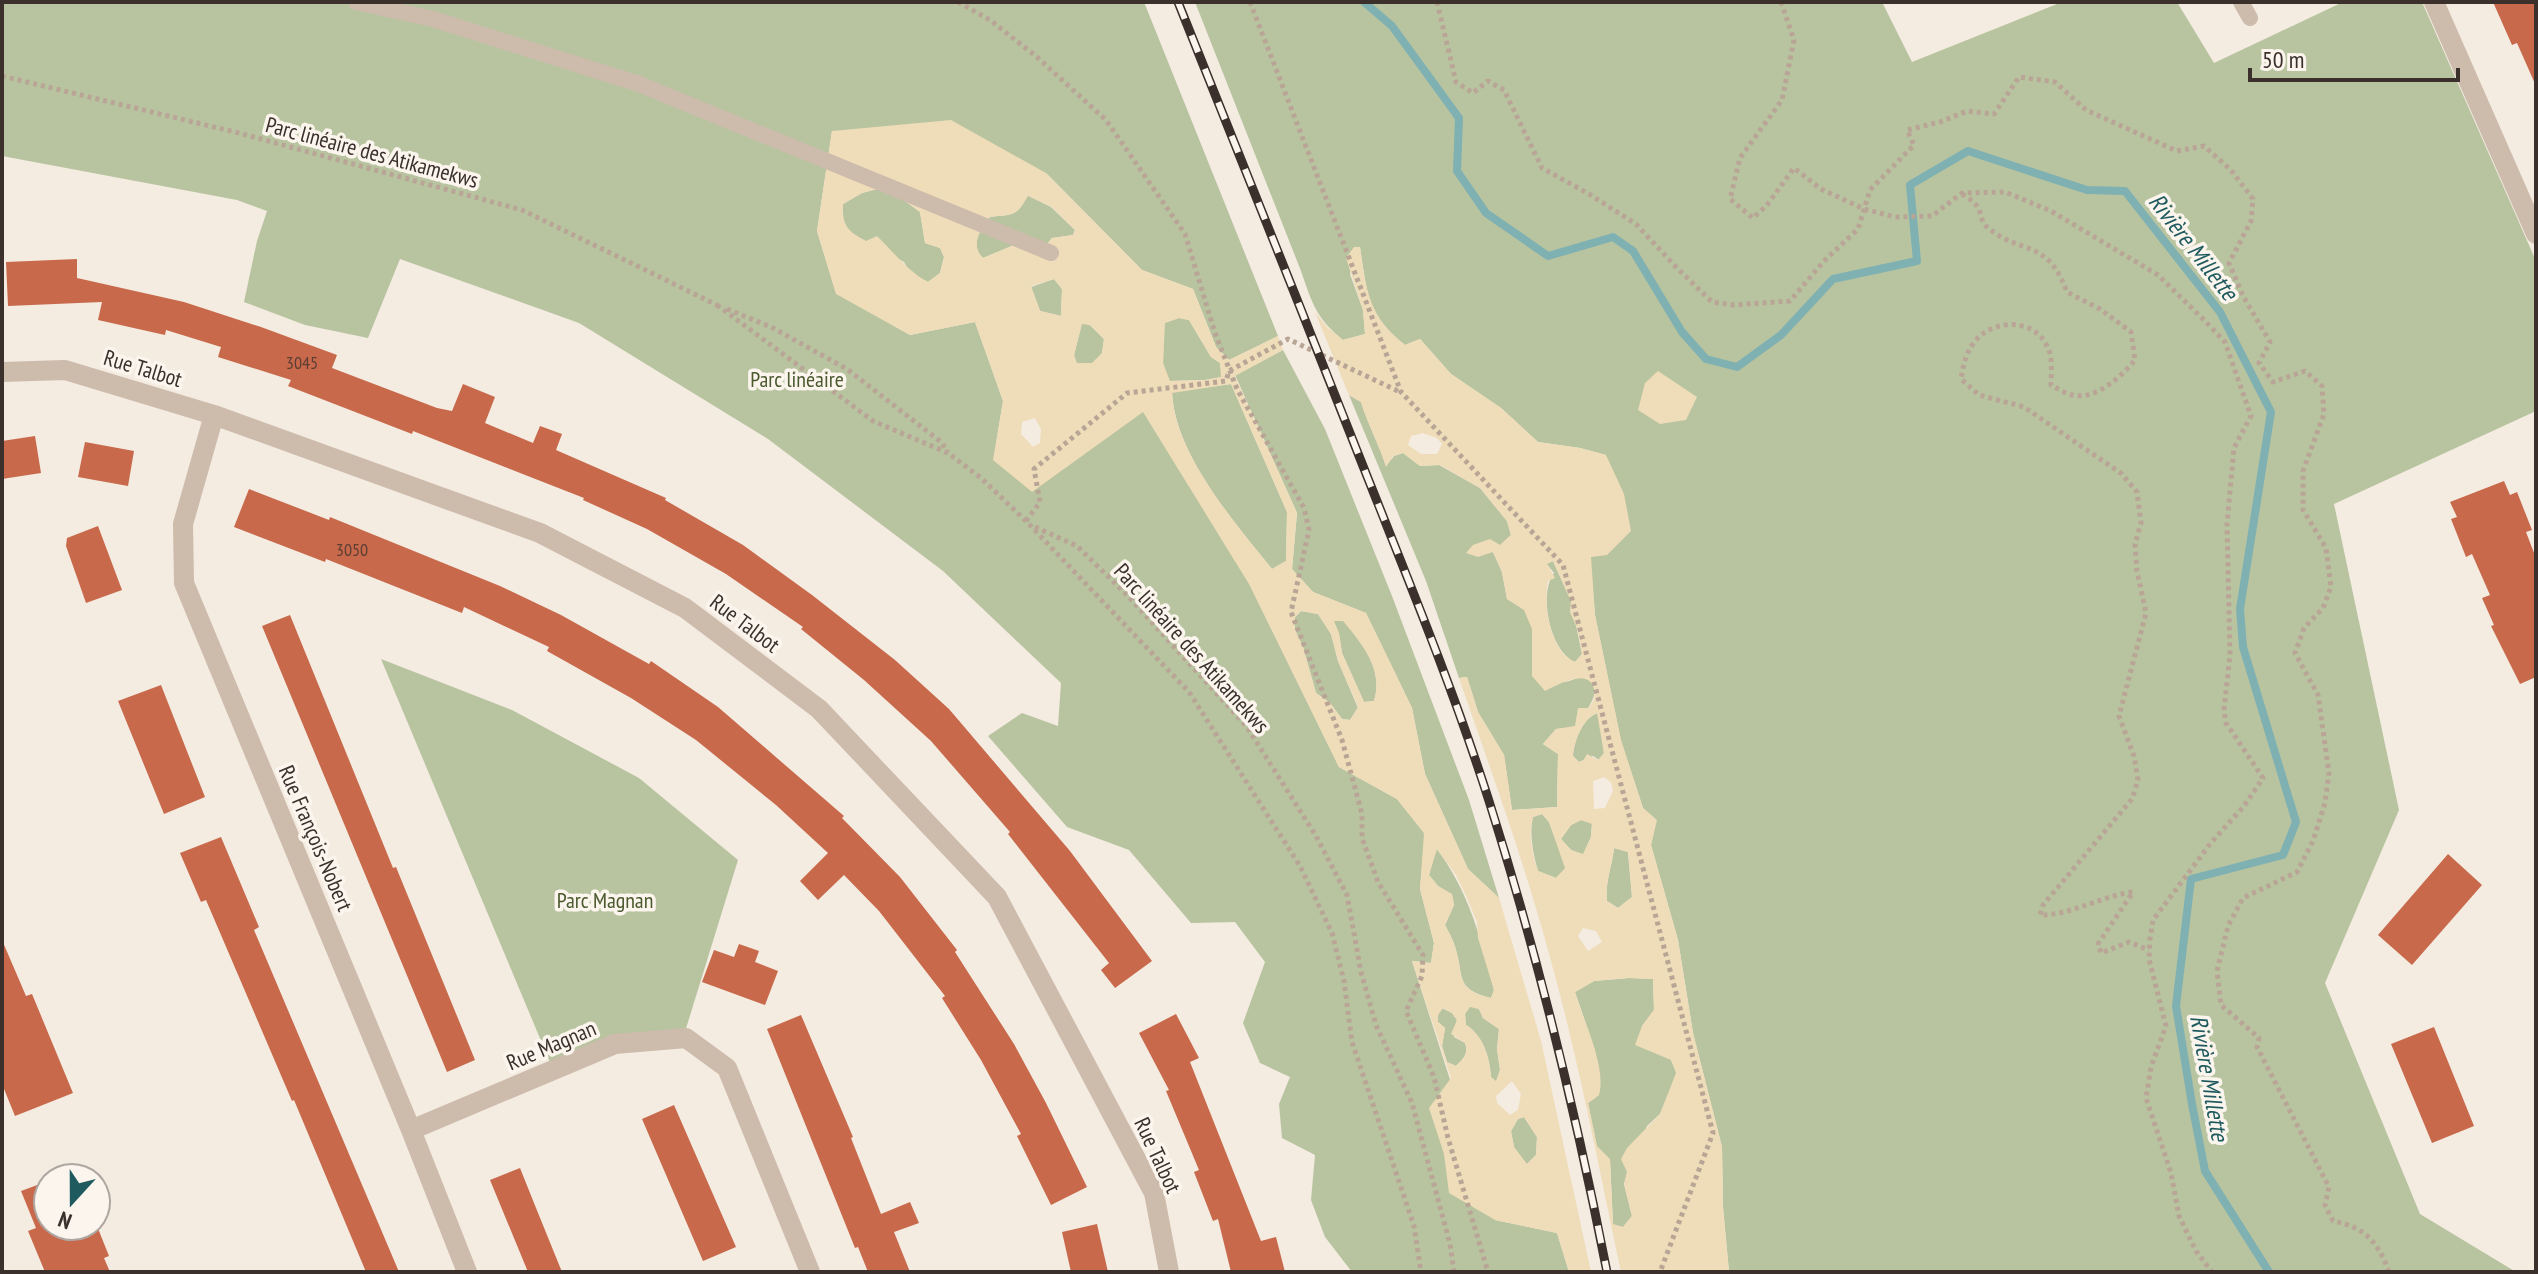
<svg xmlns="http://www.w3.org/2000/svg" width="2538" height="1274" font-family="'PT Sans Narrow',sans-serif">
<style>
.green{fill:#b8c4a0}
.sand{fill:#efdcb8;fill-rule:evenodd}
.lines{fill:none;stroke-linecap:round;stroke-linejoin:round}
.stream{stroke:#7fb0b2;stroke-width:8}
.building{fill:#c8694b}
.path{stroke:#b9a596;stroke-width:5;stroke-dasharray:4 4;stroke-linecap:butt}
.service{stroke:#cdbbac;stroke-width:16}
.minor{stroke:#cdbbac;stroke-width:20}
.tertiary{stroke:#cdbbac;stroke-width:20}
.rail-casing{stroke:#3b302b;stroke-width:9}
.rail{stroke:#fbf5ee;stroke-width:6;stroke-dasharray:18;stroke-linecap:butt}
.labels{text-anchor:middle;stroke-width:7;stroke-linejoin:round;paint-order:stroke}
.number-label{font-size:18px;fill:#5e3e33}
.street-label{font-size:22px;fill:#3b302b;stroke:#fbf5ee}
.park-label{font-size:22px;fill:#4a5a2e;stroke:#fbf5ee}
.water-label{font-size:24px;font-style:italic;fill:#1f5a5e;stroke:#fbf5ee}
</style>
<rect width="100%" height="100%" fill="#f4ebe1"/>
<path class="green" d="M2 2H1144L1278 336 1229 360 1216 347 1193 289 1142 270 1046 173 832 131 817 231 836 293 910 335 975 322 1003 401 996 444 1017 461 1143 411 1249 583 1339 767 1397 799 1425 834 1420 889 1434 943 1431 963 1412 961 1495 1220 1557 1233 1569 1272H1352L1325 1237 1311 1200 1315 1155 1282 1138 1279 1104 1290 1077 1260 1063 1243 1023 1265 962 1235 922 1191 923 1129 850 1067 827 988 736 1022 713 1058 726 1061 683 943 571 768 439 579 323 400 259 368 338 305 325 244 302 257 241 267 211 237 200 2 156Z
M1195 2H1882L1912 62 2062 2H2177L2214 63 2343 2H2422L2536 261V411L2334 504 2399 810 2325 983 2420 1214 2516 1272H1729L1723 1207 1722 1147 1693 1033 1678 940 1651 845 1656 820 1643 808 1621 741 1595 615 1590 557 1606 455 1580 448 1538 442 1501 408 1451 374 1420 339 1405 345C1367 315 1367 293 1360 247L1350 274 1363 310 1365 334 1343 340C1316 318 1312 303 1301 271Z
M877 189 901 198 920 212 925 243 940 248 944 257 940 273 928 282 910 273 904 262 849 232 842 222 843 204 862 193Z
M1027 195 1051 207 1075 230 1073 235 1052 238 1046 246 1014 245 983 258C969 245 980 230 990 217 1012 214 1017 218 1027 195Z
M1054 279 1062 289 1061 316 1040 311 1031 287Z
M1179 318 1189 320 1211 357 1220 363 1222 377 1205 380 1169 381 1163 363 1164 323Z
M1082 323 1090 325 1104 339 1102 353 1093 363H1076L1074 355Z
M1283 350 1325 429 1392 596 1469 800 1499 898 1468 869 1425 774 1412 708 1366 613 1313 592 1292 569 1297 513 1235 375Z
M1231 384 1287 512 1286 561 1272 569C1234 522 1175 455 1172 392Z
M1349 395 1361 402C1368 425 1379 444 1386 466L1394 456 1403 453 1420 466 1439 465 1480 488 1507 521 1511 535 1493 552 1502 572 1507 599 1525 610 1533 629V676C1543 678 1555 682 1565 682 1571 681 1578 677 1584 678 1610 684 1582 717 1575 727L1556 729 1543 744 1558 754 1557 807 1512 810 1504 755 1478 712 1467 677 1459 678 1426 581Z
M1553 561 1571 601 1582 654 1575 662C1550 651 1538 594 1554 573L1546 563Z
M1301 611 1318 614 1331 634 1338 661 1358 708 1350 720 1342 719 1330 703 1316 693 1303 647 1295 630V617Z
M1343 620C1362 644 1384 669 1374 701L1364 702 1342 653 1339 634 1333 621Z
M381 659 512 710 639 778 738 860 684 1035 552 1067Z
M1598 713 1604 753 1599 760 1593 756 1579 762 1573 756C1574 741 1583 717 1598 713Z
M1542 814 1549 822 1566 868 1556 878 1538 871C1533 853 1529 835 1533 817Z
M1581 820 1592 823 1591 837 1583 855 1571 850 1561 839 1571 825Z
M1436 848C1469 891 1481 939 1494 990L1491 998C1455 989 1464 977 1456 950 1454 941 1449 933 1445 925L1454 905 1452 895 1438 886 1429 875Z
M1614 848 1628 852 1632 897 1618 908 1607 901C1605 882 1612 867 1614 848Z
M1629 978 1653 979 1654 1010 1642 1026 1671 1060 1677 1073 1660 1114 1647 1126 1627 1173 1624 1184 1632 1216 1623 1227 1613 1225 1610 1160 1597 1147 1588 1103 1599 1095 1595 1050 1575 992 1594 981Z
M1470 1006 1479 1009 1483 1018 1499 1029 1497 1049 1500 1070 1496 1082 1491 1077C1490 1058 1483 1035 1466 1025L1465 1014Z
M1442 1008 1452 1013 1457 1020 1454 1037 1465 1043C1469 1054 1463 1059 1456 1066L1447 1062 1442 1046 1445 1028 1438 1022V1015Z
M1524 1117 1537 1137 1536 1155 1526 1165 1514 1147 1511 1131 1518 1119Z"/>
<path class="sand" d="M951 120 1046 173 1142 270 1193 289 1216 347 1229 360 1278 336 1283 350 1235 376 1297 513 1292 569 1313 592 1366 613 1412 708 1425 774 1468 869 1499 898 1541 1041 1591 1272H1569L1557 1233 1495 1220 1449 1193 1444 1154 1429 1108 1451 1078 1412 961 1431 963 1434 943 1420 889 1424 833 1397 799 1339 767 1249 584 1143 412 1032 492 993 460 1003 401 975 322 910 335 836 294 817 231 832 131ZM877 189 901 198 920 212 925 243 940 248 944 257 940 273 928 282C907 271 894 252 877 236L866 241C847 231 842 225 843 204L862 193ZM1028 196 1052 207 1075 230 1073 235 1052 238 1045 246 1014 245 983 258C970 245 980 230 990 217 1014 214 1016 217 1028 196ZM1054 279 1062 289 1061 316 1040 311 1031 286ZM1179 318 1189 320 1211 357 1220 363 1221 377 1205 380 1170 381 1163 363 1165 323ZM1082 324 1090 325 1104 339 1102 353 1092 363H1077L1074 355ZM1231 384 1287 512 1286 561 1272 569C1235 523 1174 452 1172 393ZM1035 418 1041 429 1040 443 1033 447 1021 434 1022 422ZM1301 611 1318 614 1331 634 1338 661 1358 707 1350 720 1342 719 1330 703 1316 693 1303 647 1295 630V617ZM1334 621H1343C1362 644 1384 669 1374 701L1364 702 1342 653 1339 633ZM1437 849 1456 875 1467 898 1477 922 1478 938 1494 990 1491 998C1455 990 1464 977 1456 950 1454 941 1449 933 1445 925L1454 905 1452 894 1438 886 1429 875ZM1470 1007 1479 1009 1483 1018 1499 1029 1497 1049 1500 1070 1496 1081 1491 1077C1490 1058 1483 1035 1466 1025L1465 1014ZM1443 1008 1452 1013 1457 1020 1451 1034 1465 1043C1469 1054 1463 1059 1456 1066L1447 1062 1442 1046 1445 1028 1438 1022V1015ZM1512 1081 1521 1094 1518 1110 1510 1115 1497 1103 1496 1096ZM1524 1117 1537 1137 1536 1155 1527 1164 1514 1147 1511 1131 1518 1119Z
M1354 247H1360C1366 291 1369 317 1405 345L1420 339 1451 374 1501 408 1538 442 1580 448 1606 455 1624 494 1631 531 1607 555 1591 557 1595 615 1621 740 1643 808 1657 820 1651 845 1678 940 1693 1033 1722 1147 1723 1207 1729 1272H1621C1598 1164 1578 1056 1548 950 1523 858 1490 768 1459 678L1467 677 1478 712 1504 755 1512 810 1557 807 1558 754 1543 744 1556 729 1575 726 1578 708H1589C1593 702 1596 696 1594 689 1588 667 1558 685 1545 691L1532 676V629L1524 610 1507 599 1502 572 1493 552 1478 557 1466 553 1473 545 1490 539 1500 545 1511 535 1507 521 1480 488 1440 465 1420 466 1403 453 1393 456 1386 467C1379 444 1368 425 1361 402L1349 395 1315 312 1328 328 1343 340 1365 334 1363 310 1346 258ZM1423 433 1437 438 1442 444 1437 454H1421L1408 445 1411 436ZM1553 561 1571 601 1570 612 1577 628 1582 654 1575 662C1550 651 1543 605 1548 581L1555 578 1547 564ZM1597 713 1604 753 1598 760 1587 754 1583 761 1579 762 1573 756C1574 741 1583 718 1597 713ZM1604 777 1611 782 1613 791 1605 808 1594 809 1593 781ZM1542 814 1549 822 1565 868 1556 878 1538 871C1532 853 1528 835 1533 817ZM1581 820 1592 824 1591 837 1583 854 1571 850 1561 839 1571 825ZM1614 848 1628 852 1632 897 1618 908 1607 901C1605 882 1612 867 1614 848ZM1583 928 1596 931 1602 942 1588 951 1578 936ZM1629 978 1653 979 1654 1010 1642 1026 1635 1045 1671 1060 1676 1073 1660 1114 1627 1148 1621 1159 1627 1172 1624 1184 1632 1216 1623 1227 1613 1224 1610 1159 1597 1146 1588 1103 1599 1095C1607 1067 1583 1021 1575 992L1594 981Z
M1658 371 1697 397 1686 420 1660 424 1638 410 1645 383Z"/>
<g class="lines">
<path class="stream" d="M1364 2 1392 26 1459 118 1457 171 1486 213 1548 256 1613 237 1633 251 1682 332 1706 359 1737 367 1781 335 1833 279 1917 261 1910 185 1968 151 2087 190 2125 191 2220 312 2271 412 2240 609 2243 647 2296 822 2283 855 2191 879 2176 1006 2192 1104 2205 1171 2269 1272"/>
</g>
<path class="building" d="M2493 2H2536V86L2517 43 2512 45Z
M77 259V278L184 302 261 327 337 355 332 368 437 408 452 411 463 384 495 397 485 423 533 443 540 426 562 434 556 450 666 498 665 500 743 545 812 595 895 660 949 709 1070 851 1152 961 1115 988 1101 970 1109 963 1008 834 1010 832 931 741 864 680 801 629 803 627 726 574 647 529 583 500 584 498 413 431 412 434 288 386 291 380 218 357 221 347 166 330 165 335 98 320 102 302 8 306 6 262Z
M35 436 41 473 2 479V441Z
M85 442 134 451 128 486 78 477Z
M2504 481 2510 495 2517 492 2532 530 2526 532 2536 558V677L2520 684 2491 626 2494 625 2482 598 2490 595 2472 554 2466 557 2451 519 2457 517 2450 502Z
M249 489 329 520 330 517 500 586 561 615 649 664 651 661 718 707 844 816 842 818 900 877 957 950 955 952 1014 1044 1046 1103 1087 1187 1051 1205 1017 1136 1021 1134 981 1060 942 998 945 996 879 911 844 875 818 900 800 881 828 853 776 805 696 740 631 698 547 651 549 647 464 607 462 613 326 559 325 562 234 527Z
M98 526 122 590 86 603 66 546 67 538Z
M290 615 393 868 396 867 475 1060 447 1072 262 626Z
M161 685 205 797 164 814 118 701Z
M221 837 259 927 254 930 399 1272H366L294 1100 292 1101 206 900 201 902 180 853Z
M2448 854 2482 885 2412 965 2378 935Z
M2 940 26 996 32 994 73 1093 15 1116 2 1084Z
M739 944 759 951 755 962 778 971 765 1005 702 982 714 950 734 957Z
M1176 1014 1199 1058 1190 1062 1261 1241 1276 1237 1285 1272H1231L1218 1219 1213 1221 1194 1172 1199 1170 1166 1091 1169 1090 1139 1033Z
M801 1015 853 1137 851 1138 881 1214 910 1202 919 1223 894 1232 910 1272H868L858 1247 855 1248 767 1029Z
M2434 1027 2474 1126 2432 1143 2391 1044Z
M674 1105 736 1247 703 1261 642 1119Z
M520 1168 534 1203 562 1272H528L490 1180Z
M48 1181V1226H97L109 1256 104 1258 110 1272H45L28 1231 36 1228 21 1191Z
M1097 1224 1108 1272H1071L1062 1232Z"/>
<g class="lines">
<path class="path" d="M958 2 990 20 1037 57 1106 120 1185 234 1215 333 1237 389 1304 508 1309 530 1291 612 1342 740 1362 814V838L1378 882 1423 955 1422 976 1406 1011 1434 1077 1448 1138 1488 1272
M1250 2 1401 392 1563 565 1713 1133 1660 1272
M1437 2 1456 82 1473 93 1488 81 1504 90 1542 168 1589 194 1636 224 1676 267 1712 302 1734 305 1790 301 1824 261 1858 229 1870 190 1914 145 1907 130 1940 122 1967 111 1994 114 2019 77 2055 82 2086 110 2177 151 2204 146 2231 170 2253 199 2251 221 2229 263 2243 296 2270 342 2259 363 2273 382 2305 371 2322 386 2324 414 2303 471V510L2326 548 2331 587 2323 608 2304 628 2295 653 2318 695 2329 773 2325 803 2313 841 2297 872 2243 898 2228 926 2217 971 2221 1005 2259 1038 2257 1047 2329 1187 2325 1205 2333 1221C2365 1227 2378 1242 2389 1272
M1781 2 1794 40 1782 100 1740 158 1730 199 1753 218 1767 205 1794 168 1821 189 1864 209 1895 217 1932 216 1962 193 2005 192 2051 211 2158 275 2205 321 2225 342 2251 416 2234 448 2227 524 2230 655 2224 710 2226 723 2263 778 2244 806 2210 844 2153 920 2150 939 2149 959 2166 1026 2151 1067 2146 1098 2171 1173 2179 1216 2196 1251 2212 1272
M2 76 239 133 522 210 717 305
M1962 194C1967 197 1973 201 1977 206 1982 213 1980 222 1988 228 2023 256 2047 238 2067 292L2100 309 2131 332 2135 360C2121 377 2093 403 2069 394 2063 392 2057 388 2051 385 2051 373 2053 358 2048 348 2035 317 1991 318 1973 344 1965 355 1963 367 1961 379L1979 395 2024 407 2122 474 2137 492 2141 523 2135 544 2137 571 2146 613 2119 716 2134 756 2138 780 2132 799 2043 905 2040 915C2072 915 2101 896 2133 892L2098 944 2101 953 2129 942 2149 950
M717 305 873 421 948 453 981 478 1026 521 1189 692 1300 866 1332 933 1344 981 1352 1042 1414 1226 1421 1272
M727 309 771 327 847 369 941 442 948 452
M1026 521 1040 502 1034 469 1127 393 1226 381 1229 371 1288 339 1400 392
M1035 527 1077 546 1126 594 1247 727 1316 836 1347 895 1361 972 1376 1025 1412 1103 1450 1244 1454 1272"/>
<path class="service" d="M356 2 433 19 639 84 1051 253
M2241 2 2250 18"/>
<path class="minor" d="M2 372 65 370 214 415 540 533 685 608 819 709 997 897 1154 1193 1169 1272
M214 415 183 524 184 583 411 1130 467 1272
M411 1130 615 1044 686 1038 727 1068 810 1272"/>
<path class="tertiary" d="M2434 2 2536 234"/>
<defs>
<path id="rail" d="M1178 2C1240 157 1302 311 1363 466 1407 577 1453 688 1489 801 1538 956 1576 1113 1607 1272"/>
</defs>
<use href="#rail" class="rail-casing"/>
<use href="#rail" class="rail"/>
</g>
<g class="labels">
<g class="number-label">
<text x="302" y="369">3045</text>
<text x="352" y="556">3050</text>
</g>
<g class="street-label">
<text transform="translate(372 152) rotate(15)" y="8">Parc linéaire des Atikamekws</text>
<text transform="translate(143 368) rotate(17)" y="8">Rue Talbot</text>
<text transform="translate(745 623) rotate(37)" y="8">Rue Talbot</text>
<text transform="translate(1192 648) rotate(48)" y="8">Parc linéaire des Atikamekws</text>
<text transform="translate(316 838) rotate(67)" y="8">Rue François-Nobert</text>
<text transform="translate(551 1045) rotate(-23)" y="8">Rue Magnan</text>
<text transform="translate(1158 1155) rotate(65)" y="8">Rue Talbot</text>
</g>
<g class="park-label">
<text x="797" y="387">Parc linéaire</text>
<text x="605" y="908">Parc Magnan</text>
</g>
<g class="water-label">
<text transform="translate(2193 247) rotate(52)" y="8">Rivière Millette</text>
<text transform="translate(2209 1078) rotate(80)" y="8">Rivière Millette</text>
</g>
</g>
<rect width="2538" height="1274" fill="none" stroke="#3b302b" stroke-width="8"/>
<g transform="translate(72 1202) rotate(201)"><circle r="38" fill="#fbf5ee" stroke="#aea6a0" stroke-width="2"/>
<path d="M0-6L14 30L0 20L-14 30Z" fill="#1f5a5e"/>
<text y="-12" font-size="22" font-weight="bold" text-anchor="middle" fill="#3b302b">N</text>
</g>
<path d="M2250 68v12h208v-12" fill="none" stroke="#3b302b" stroke-width="4"/>
<text x="2262" y="68" font-size="24" fill="#3b302b" stroke="#fbf5ee" stroke-width="6" paint-order="stroke">50 m</text>
</svg>
